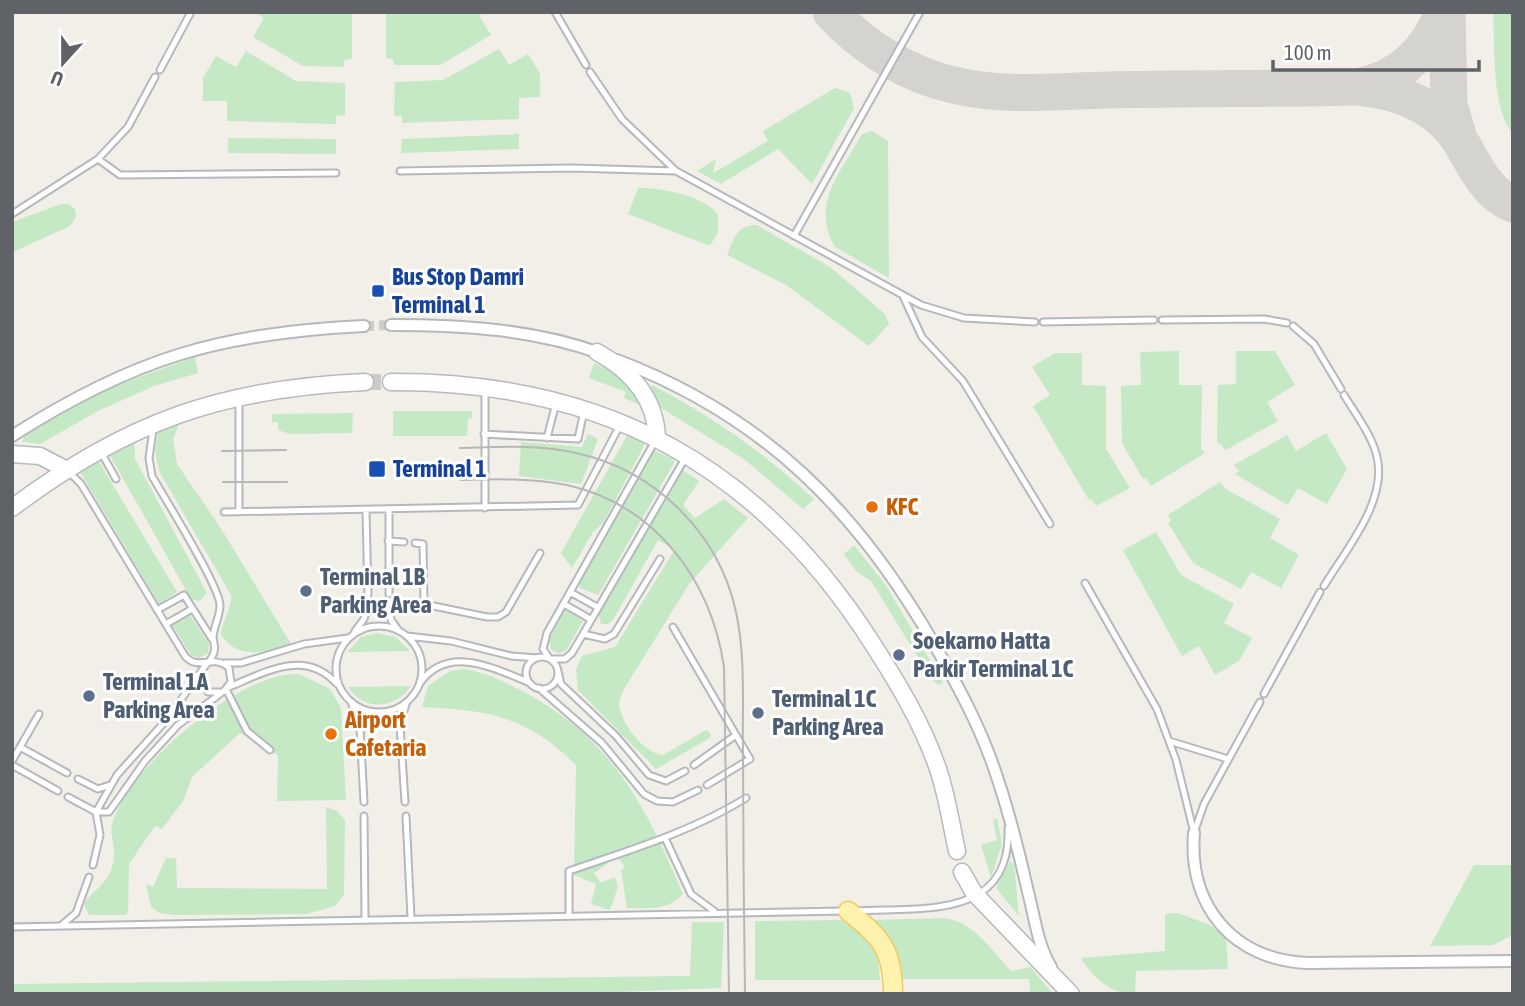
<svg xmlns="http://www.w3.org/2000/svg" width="1525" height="1006" font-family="'Asap Condensed',sans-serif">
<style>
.green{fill:#c5e8c5}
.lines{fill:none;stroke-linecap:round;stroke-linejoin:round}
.taxiway{stroke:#d4d3d0;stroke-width:37}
.street-tunnel{stroke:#ccccc8;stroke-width:10;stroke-dasharray:10 5;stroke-linecap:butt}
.secondary-tunnel{stroke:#ccccc8;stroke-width:16;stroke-dasharray:16 8;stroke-linecap:butt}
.lane-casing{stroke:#b5b8bc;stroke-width:9}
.street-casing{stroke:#b5b8bc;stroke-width:14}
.secondary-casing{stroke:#b6babf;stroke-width:19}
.primary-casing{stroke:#f2c960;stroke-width:21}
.lane{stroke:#fff;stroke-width:5}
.street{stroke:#fff;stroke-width:10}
.secondary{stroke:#fff;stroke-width:16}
.primary{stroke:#fff2af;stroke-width:18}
.tram{stroke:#b6b7b8;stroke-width:2}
.transit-dot{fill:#1a4fb4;stroke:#fff;stroke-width:2.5}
.food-dot{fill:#e8710a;stroke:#fff;stroke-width:2.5}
.service-dot{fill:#5c6f8a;stroke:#fff;stroke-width:2.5}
.labels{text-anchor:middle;stroke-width:6;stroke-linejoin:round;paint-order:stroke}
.transit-label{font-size:24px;font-weight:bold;fill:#164399;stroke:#fff;text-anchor:start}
.food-label{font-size:24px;font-weight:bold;fill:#c56008;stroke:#fff;text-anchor:start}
.service-label{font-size:24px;font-weight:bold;fill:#4e5e75;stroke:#fff;text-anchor:start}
</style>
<rect width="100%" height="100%" fill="#f1efe8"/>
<path class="green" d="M254 12H352V59L344 60V67L303 66 253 37 264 18Z
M386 12H485L479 16 491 35 440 65H394L393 59 386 58Z
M1493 12H1513V134C1491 108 1495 46 1493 12Z
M499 49 509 65 528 54 540 74V97L519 98V119L402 123V116H394L395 82 443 80Z
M246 51 296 81 345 83V115L336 116V124L227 121V101H203V78L216 56 236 67Z
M835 88 850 93 854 108 812 184 778 149 721 184 697 171 716 159 713 173 768 141 763 131Z
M872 131 888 141 889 278 835 247C810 205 841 171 862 134Z
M519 134V149L401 153 402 139Z
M228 138 336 139V154L228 153Z
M638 188C660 187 706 196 718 215V232L710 246 628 214Z
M61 204H68L75 209 76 217 70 226 13 252 12 222Z
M757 225 830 267 885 314 889 324 869 346 786 285 727 255C734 239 737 224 757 225Z
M1179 351V385H1202L1201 449 1205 453 1151 486 1146 478 1143 479 1122 443 1121 386 1141 385 1140 352Z
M1236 351H1275L1295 385 1267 402 1278 421 1226 450 1217 442 1218 385 1236 384Z
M1055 353H1082V385L1106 386V449L1130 488 1096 506 1091 499 1089 500 1033 406 1050 395 1032 367Z
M195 357 198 373 154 386 98 411 40 444 22 442 25 435 109 388Z
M594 363C621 375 629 380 643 406L624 398 626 392 589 378Z
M652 385C712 416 764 453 814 499L803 509 744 459 656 405 649 390Z
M393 411H472V418L468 419 467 436H393Z
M353 413 352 433 290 434 278 430V422H272V414Z
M182 417 173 439 177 464 222 530 291 644C268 653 235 660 221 634 223 619 232 607 231 595L160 473 155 452 159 426Z
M1326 433 1347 469 1327 504 1298 488 1288 505 1235 474 1239 471 1234 465 1287 435 1296 451Z
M588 434 598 439 581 484 519 476 521 442 582 447Z
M628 434 644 442V446L603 523 593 532 572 568 561 553Z
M134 436 135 459 207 593 200 601 191 599 107 450Z
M653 450 673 459 674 463 598 595 580 588 579 584Z
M95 455 177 592 159 604 77 467Z
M681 469 699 481 683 505 695 518 724 499 748 518 689 584 624 689C622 694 619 700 619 705 621 723 644 754 663 755L706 730 711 734 710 738 656 769 578 690 576 670 582 656 615 647 675 549 658 540 613 620 608 624H601L598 613Z
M1220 482 1226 489 1280 519 1270 538 1299 555 1281 588 1251 572 1241 589 1193 563 1168 523 1171 521 1168 515Z
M1156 532 1181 575 1234 604 1224 623 1252 638 1239 661 1215 675 1199 646 1182 656 1123 550Z
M854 545 885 584 943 682 939 685 932 680 871 581 856 571 844 554Z
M565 609 583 621 566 651 558 653 551 649 549 641Z
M190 615 209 644 208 653 199 658 191 655 172 625Z
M377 633 396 637 410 651 347 652 361 637Z
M463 669C487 672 507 683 528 694 614 742 646 807 683 894 668 911 648 908 627 908L621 870 625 867 617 857 594 873 601 883 615 877 618 887 610 910 591 904 596 884 574 875 576 765C527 716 488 710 422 707L428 686 450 671Z
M299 674 330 689 341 708 346 800 277 801 278 755 240 733 192 777 183 801 162 829 155 826 129 864 128 912 125 915H89L84 904C96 886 115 881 114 851 114 843 110 833 112 825 126 769 241 670 299 674Z
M411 686C396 709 364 712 348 687Z
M326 807 337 811 345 820 344 894 335 906 307 914 173 915 160 913 151 907 146 884 153 887 166 858H176L177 888 327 889Z
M997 818 1002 844 991 877 981 845 997 840 993 820Z
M1010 862 1014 864 1019 916 996 888Z
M1474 865H1513V935L1493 945 1430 946Z
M1178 913 1210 925 1226 937 1228 969 1136 971 1135 994C1111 994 1093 978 1081 958L1165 951V914Z
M943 918C974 921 991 950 1011 971L1030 967 1053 994H899L1030 992 1029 979H901L871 920Z
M846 920 876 945 880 980H755V921Z
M692 922H724L721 988 566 994H12V984L690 976Z"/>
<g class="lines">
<path class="taxiway" d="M831 12C864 48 909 76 958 86 1006 97 1058 91 1107 90 1190 88 1274 89 1357 87 1399 90 1440 107 1462 144 1475 166 1487 194 1513 204
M1447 12 1449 105 1459 139
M1357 87C1399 79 1428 52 1443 12"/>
<path class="street-tunnel" d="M364 326 391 325"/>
<path class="secondary-tunnel" d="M365 382H391"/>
<defs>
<path id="lane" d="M555 12 586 65
M160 70 191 12
M590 72 622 119 676 171 921 305 964 318 1035 322
M98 159 120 175 336 173
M400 171 572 168 676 171
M12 214 98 159 128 127 155 77
M794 236 920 12
M903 296 922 337 963 381 1050 524
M1162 320 1264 319 1287 323
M1043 322 1154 320
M1293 326 1314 344 1341 389
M485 390V508
M239 399V512
M484 434 578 439 584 411
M547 438 556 403
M655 441 547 633 543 649 550 659H565L572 653 684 460
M101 452 116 479
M69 472 81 484 185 656C199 672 214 653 229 668L231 682 223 692H208L199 679C200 666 211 664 214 652 216 646 213 642 213 637 214 626 220 616 220 605 219 585 165 499 152 476L149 458 153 430
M389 511V594
M224 512 578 505 620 425
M366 512 368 595
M388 541 404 542
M415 543 423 544 424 604 487 617H498L506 612 540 553
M1085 583 1157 709 1176 760 1194 833
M1324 586C1346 549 1390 499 1376 453 1370 433 1355 413 1344 395
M570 592 597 607
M564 604 590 619
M389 605 391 620 399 631
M157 610 184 595 212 639
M166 624 192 609
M336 669a43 43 0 1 1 86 0a43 43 0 1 1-86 0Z
M673 627 750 759 707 785
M355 631 364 619 368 605
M583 634 605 639 614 634 660 559
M407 636 451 641 511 656 538 658
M526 673a16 16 0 1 1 32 0a16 16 0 1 1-32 0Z
M225 663H241L304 644 348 638
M558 671 561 684 616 736 649 775 666 781 685 771
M420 683C448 644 494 668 530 683
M229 687C266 672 305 648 337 684
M539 688 602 743 644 794 657 801 673 802 698 790
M226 689 247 731 270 750
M1264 694 1320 592
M351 702 360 728 364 802
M1169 741 1228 759
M20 747 67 773
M12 761 39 714
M12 765 58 791
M694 765 736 735
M78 779 98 789 110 785
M68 797 96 812H109L145 761 178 725 220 694
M405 802 400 725 406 704
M364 816 365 918
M406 816 411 917
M1195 830 1204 804 1260 702
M665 838 691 894 714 911
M93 865 100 835 96 812 117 775 169 717 198 675
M855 911C920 907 1012 921 1008 828
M569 915V871C630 850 691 832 746 798
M63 924 76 913 89 877
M12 927 845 911"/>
<path id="street" d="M391 325C461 325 535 329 602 354
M617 360C764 416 857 510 934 644 958 686 981 728 996 774 1009 812 1019 852 1028 892 1035 918 1037 943 1051 967
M12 436C134 358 220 333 364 326
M1194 833C1188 907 1234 960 1308 963L1513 961"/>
<path id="secondary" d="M597 352C630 370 656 398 657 439
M391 382C605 381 760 466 874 646 899 685 923 725 938 769 947 795 951 824 957 851
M12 454 40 456 67 470
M12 508C126 422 223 388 365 382
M962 872 974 893 1071 994"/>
<path id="primary" d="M848 911C881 938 893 949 893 994"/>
</defs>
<use href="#lane" class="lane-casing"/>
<use href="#street" class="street-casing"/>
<use href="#secondary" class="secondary-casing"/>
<use href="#primary" class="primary-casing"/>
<use href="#lane" class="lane"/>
<use href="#street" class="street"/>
<use href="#secondary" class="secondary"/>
<use href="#primary" class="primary"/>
<path class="tram" d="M460 448C499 447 538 444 576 453 655 470 719 533 736 612 746 658 742 708 743 755 743 835 744 914 745 994
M222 451 286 450
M461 480C496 479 532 478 567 485 656 505 711 580 724 667L729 994
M223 482H287"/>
</g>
<g class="transit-dot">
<rect x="371" y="284" width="14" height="14" rx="3.5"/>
<rect x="368" y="460" width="18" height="18" rx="3.5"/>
</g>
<g class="food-dot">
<circle cx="872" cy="507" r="7"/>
<circle cx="331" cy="734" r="7"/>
</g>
<g class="service-dot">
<circle cx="306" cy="591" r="7"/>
<circle cx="899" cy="655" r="7"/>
<circle cx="89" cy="696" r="7"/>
<circle cx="758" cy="713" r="7"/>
</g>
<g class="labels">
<g class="transit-label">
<text x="392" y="285">Bus Stop Damri<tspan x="392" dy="28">Terminal 1</tspan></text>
<text x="393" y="477">Terminal 1</text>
</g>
<g class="food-label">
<text x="886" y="515">KFC</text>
<text x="345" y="728">Airport<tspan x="345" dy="28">Cafetaria</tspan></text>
</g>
<g class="service-label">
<text x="320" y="585">Terminal 1B<tspan x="320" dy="28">Parking Area</tspan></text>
<text x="913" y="649">Soekarno Hatta<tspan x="913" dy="28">Parkir Terminal 1C</tspan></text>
<text x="103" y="690">Terminal 1A<tspan x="103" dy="28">Parking Area</tspan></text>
<text x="772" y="707">Terminal 1C<tspan x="772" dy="28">Parking Area</tspan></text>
</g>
</g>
<rect width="1525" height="1006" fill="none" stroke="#5f6368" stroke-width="28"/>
<g transform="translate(63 63) rotate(201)" stroke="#ffffff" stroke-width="5" paint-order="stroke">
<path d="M0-5L12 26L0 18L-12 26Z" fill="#5f6368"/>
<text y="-10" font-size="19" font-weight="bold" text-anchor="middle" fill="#5f6368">U</text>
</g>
<path d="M1273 60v10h206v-10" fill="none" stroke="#5f6368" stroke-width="3.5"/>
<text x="1284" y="60" font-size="21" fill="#5f6368" stroke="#ffffff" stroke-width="5" paint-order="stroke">100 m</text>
</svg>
